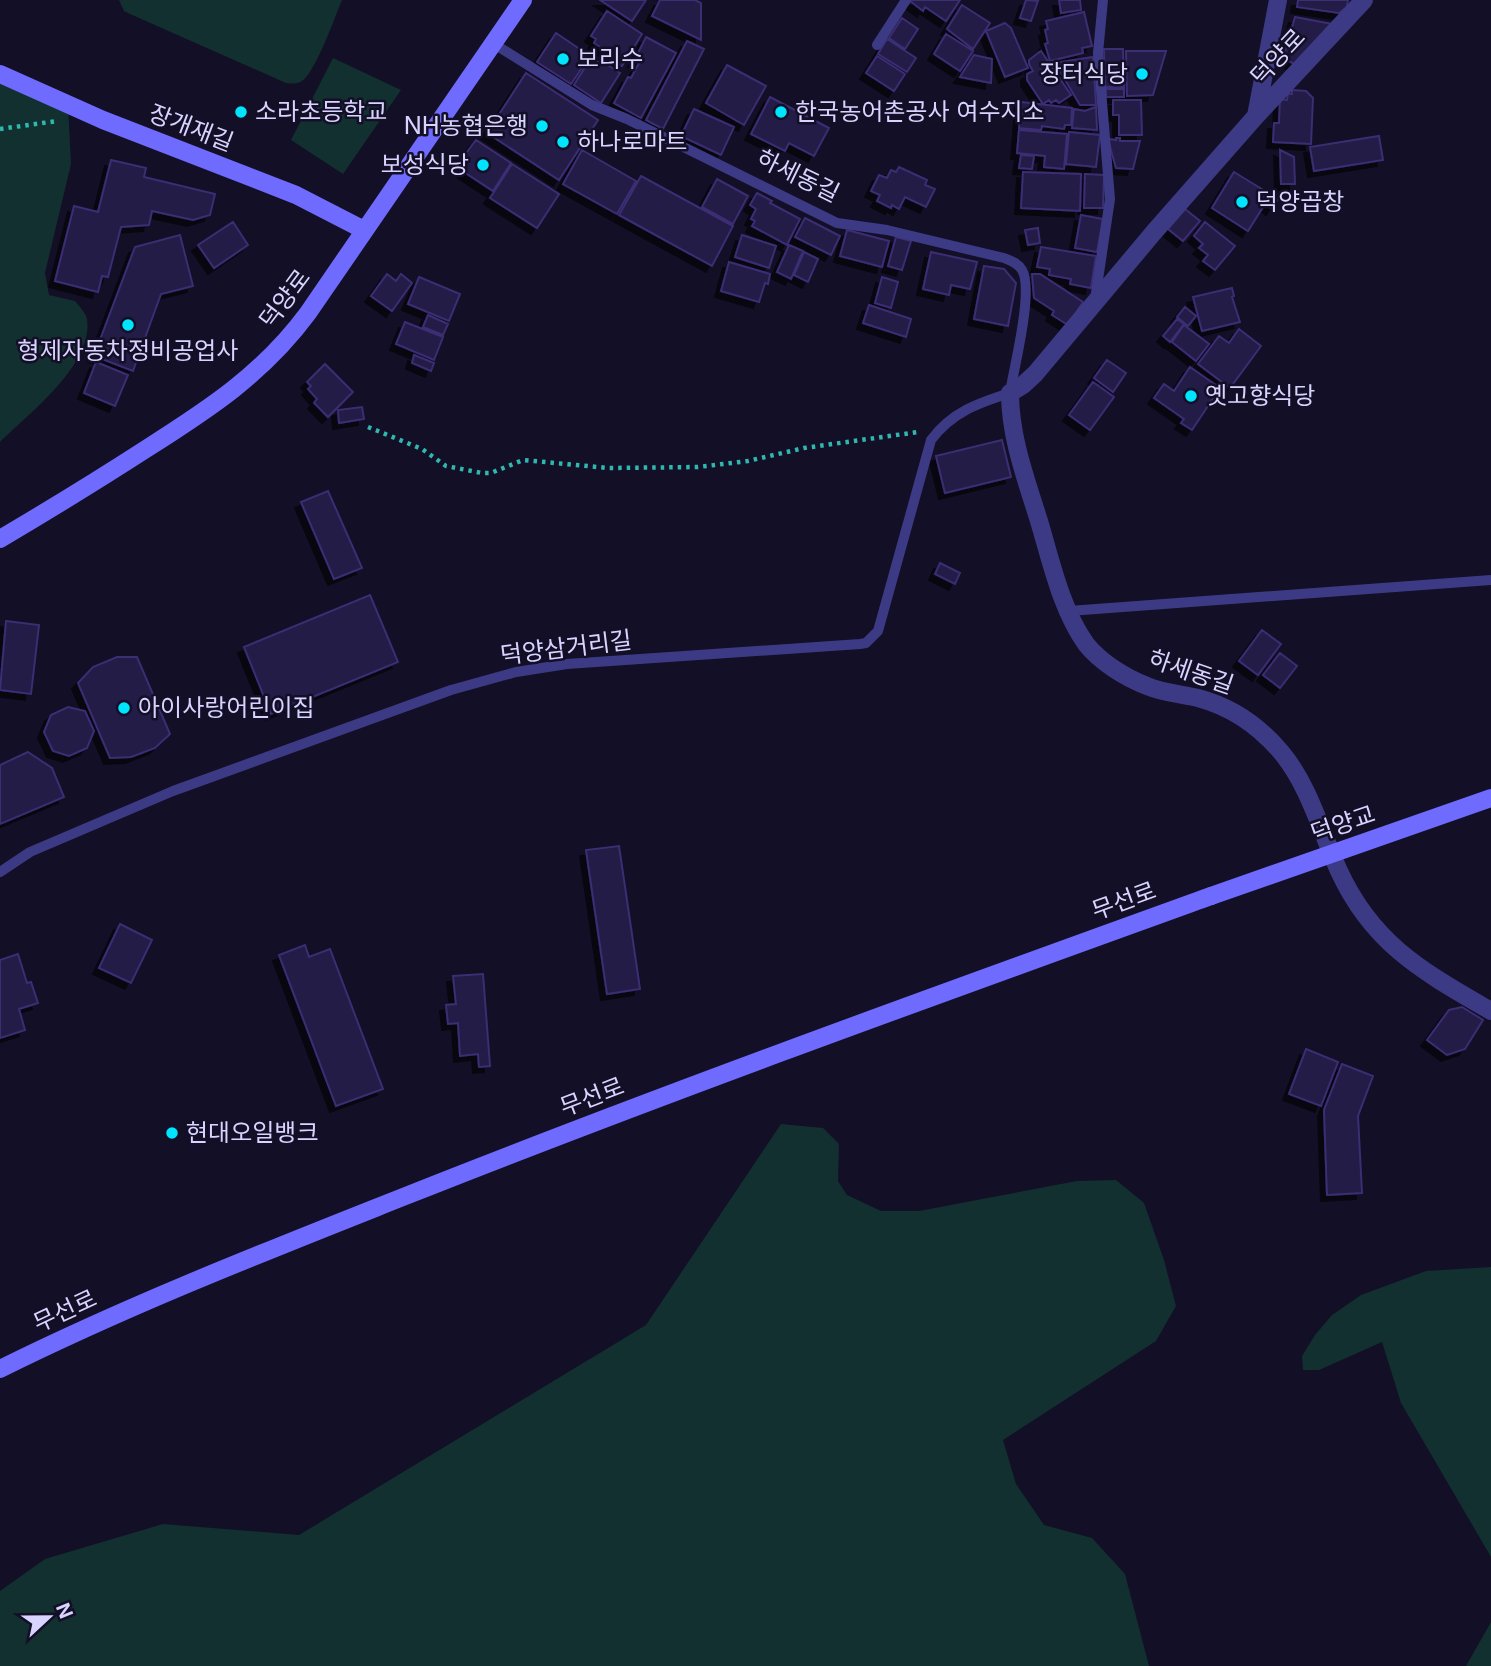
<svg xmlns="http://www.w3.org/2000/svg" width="1491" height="1666" font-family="Inter,'Noto Sans KR',sans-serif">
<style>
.green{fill:#12302f}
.building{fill:#241b47;stroke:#3b2d73;stroke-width:2;filter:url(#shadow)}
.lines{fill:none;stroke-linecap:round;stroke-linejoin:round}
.path{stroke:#2fb8b0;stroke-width:4.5;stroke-dasharray:3.5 5;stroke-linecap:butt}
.lane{stroke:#3d3a85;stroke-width:10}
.street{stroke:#3d3a85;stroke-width:18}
.secondary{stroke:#6f6bff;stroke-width:18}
.secondary-bridge{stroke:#6f6bff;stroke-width:18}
.poi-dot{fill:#00e5ff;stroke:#130f26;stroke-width:2.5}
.labels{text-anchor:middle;stroke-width:5;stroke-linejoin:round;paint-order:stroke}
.street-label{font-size:24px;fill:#d9d4ff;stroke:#130f26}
.poi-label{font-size:24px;fill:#d9d4ff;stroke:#130f26;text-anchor:start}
</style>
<defs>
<filter id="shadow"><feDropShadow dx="-6" dy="6" stdDeviation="0" flood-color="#0009"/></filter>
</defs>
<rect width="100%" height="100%" fill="#130f26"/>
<path class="green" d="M119 0H342C335 17 315 73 302 81 297 84 292 84 286 83L130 14 124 11Z
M333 58 401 90 343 174 291 140Z
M0 74 68 104 71 164 45 273 49 295 75 301C79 306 86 313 87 319 94 364 29 414 0 442Z
M781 1124 823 1128 839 1144 838 1181 847 1195 881 1211H919L1077 1181 1116 1180 1144 1203 1164 1260 1176 1306 1156 1341 1003 1440 1016 1484 1044 1525 1092 1538 1125 1574 1149 1666H0V1591L45 1559 163 1524 299 1535 646 1325Z
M1491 1267V1557L1401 1403 1382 1342 1319 1370H1303L1302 1356 1315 1335 1332 1315 1361 1295 1426 1271Z
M1491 1622V1666H1466Z"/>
<path class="building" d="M600 0H646L632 21Z
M660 0H695L701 3V40L652 16Z
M911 0H960L946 21 925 7 923 11 910 1Z
M1026 0 1038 1 1031 21 1020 18Z
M1059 0H1080L1081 10 1061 13Z
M1298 0H1348L1347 7 1339 13 1297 7Z
M962 5 990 23 973 49 947 29Z
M607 11 642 34 622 66 606 56 608 52 594 43 596 39 591 36Z
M1084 12 1092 46 1082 48 1083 53 1050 61 1045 44 1048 43 1045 30 1048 29 1046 21Z
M1295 17 1332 24 1296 65 1283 58Z
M902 18 918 29 905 49 889 38Z
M1005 23 1011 28 1028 68 1005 77 986 31Z
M556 33 590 56 571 84 537 62Z
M946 34 973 51 960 71 934 54Z
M646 37 676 53 641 118 614 103 628 77 631 78 639 63 634 61Z
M887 39 916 58 907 72 878 54Z
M687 41 704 49 663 129 646 120Z
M1104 49H1123L1124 87H1105Z
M1041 51 1071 95 1059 103 1056 100 1051 103 1049 100 1043 104 1027 80V74L1033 71 1029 64V60Z
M1126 51H1166L1153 95 1127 96Z
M974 55 992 59 991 83 960 77Z
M877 56 905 74 894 91 866 73Z
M1093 57 1096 105H1080L1055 63Z
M591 58 599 63 600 60 620 73 601 103 574 85Z
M727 65 766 86 744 125 706 103Z
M526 73 598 120 559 180 487 133Z
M1106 89H1124V97H1106Z
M1292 90 1306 91 1313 98 1311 144 1273 142 1274 123H1279L1280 99 1287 100 1288 94H1292Z
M770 97 829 128 814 156 789 143 785 151 751 134Z
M1113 100H1141L1142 135H1119V115H1113Z
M1021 102 1072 108 1071 125H1065L1064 129 1042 126 1041 130 1019 128Z
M1096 107 1097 130 1072 128 1074 109 1085 111Z
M694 109 734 127 721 155 681 136Z
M1019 130 1067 134 1064 169 1044 167 1045 156 1017 153Z
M1069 132 1100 135 1096 167 1066 164Z
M1379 136 1383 160 1314 171 1310 147Z
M1116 138H1120V141H1140L1133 169 1116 168 1108 139 1116 140Z
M476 140 511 163 493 191 458 168 461 160Z
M582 150 636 181 617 214 563 184Z
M1280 150 1294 157 1295 184H1281Z
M1021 155 1034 156 1032 169 1019 168Z
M111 160 146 168 144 177 215 194 210 215 193 220 152 211 149 225 121 227 108 277 102 276 98 292 55 281 74 206 98 212Z
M512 164 559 194 537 228 490 198Z
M899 167 927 180 925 185 935 189 926 207 905 197 899 209 892 205 891 208 877 201 880 195 871 191 879 175 887 178 891 170 896 172Z
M1023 172 1081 174 1080 211 1021 208Z
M1234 172 1278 199 1272 209 1265 204 1248 231 1212 208Z
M1085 174 1104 175 1103 208H1084Z
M641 176 733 226 712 266 619 215Z
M717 179 748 196 733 224 702 207Z
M757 193 772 201 770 203 800 219 787 245 752 226 755 221 751 219 756 209 750 205Z
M1185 209 1200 221 1183 241 1168 229Z
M1081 215 1103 219 1097 252 1075 248Z
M805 218 840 236 831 255 795 237Z
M233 222 248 245 214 268 198 245Z
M1205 222 1235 246 1215 270 1203 261 1208 255 1199 248 1203 244 1194 236Z
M1038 228 1040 243 1028 245 1025 230Z
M847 230 889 241 882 267 840 256Z
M180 235 193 286 161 294 133 371 94 356 135 247Z
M742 235 776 246 769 268 735 257Z
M896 237 911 241 902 270 888 266Z
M789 245 803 251 791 279 777 272Z
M1041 247 1096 256 1091 288 1070 284 1071 279 1049 275 1050 269 1037 267Z
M804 252 818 259 808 282 794 275Z
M931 252 977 262 970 289 951 285 949 295 923 289Z
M729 262 770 274 768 284 765 283 759 302 721 291Z
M984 266 1004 269 1016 283 1008 326 974 319Z
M387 274 396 281 401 274 412 283 392 311 371 296Z
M1032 274H1040L1083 302 1068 325 1052 315 1054 311 1034 298Z
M419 277 460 294 449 321 408 304Z
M882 277 898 282 891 308 875 303Z
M1232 288 1234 296 1232 297 1240 322 1202 331 1193 297Z
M869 305 911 319 906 337 863 323Z
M1185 307 1196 316 1188 326 1177 317Z
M428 315 448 324 443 335 423 327Z
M1177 319 1184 324 1170 342 1163 336Z
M405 322 443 337 434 360 396 344Z
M1184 325 1209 344 1196 361 1172 342Z
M1239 329 1261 346 1230 388 1198 364 1219 336 1229 343Z
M414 355 434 363 431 371 412 363Z
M1107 360 1126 373 1113 392 1094 378Z
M96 362 128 375 115 406 84 393Z
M325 364 353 392 328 417 314 403 317 399 308 389 311 386 307 382Z
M1190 367 1220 388 1192 430 1181 423 1184 419 1154 398 1164 384 1174 391Z
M1093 382 1114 397 1090 430 1069 415Z
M362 407 364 419 339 423 338 410Z
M1002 440 1011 477 945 493 936 456Z
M328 491 362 568 334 579 301 502Z
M940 563 960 573 955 584 935 574Z
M370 595 398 662 271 714 244 647Z
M6 621 39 625 31 694 0 690Z
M1262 630 1281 644 1258 675 1239 661Z
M1280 653 1297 666 1280 688 1263 675Z
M117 657H137L170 734 155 748 131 757 110 758 78 683 93 667Z
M68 707 85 711 94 731 87 748 69 756 53 751 44 732 51 715Z
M28 752 52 768 64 797 0 824V765Z
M619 846 640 989 607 994 586 850Z
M120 924 152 940 131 983 99 968Z
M305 945 309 957 330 949 383 1089 336 1106 279 955Z
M18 954 27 983 31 982 38 1003 19 1009 25 1030 0 1038V960Z
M483 974 490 1066 479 1067 478 1054 460 1056 458 1023 448 1024 446 1005 456 1004 453 976Z
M1462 1007 1483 1020 1465 1049 1447 1055 1427 1040 1449 1010Z
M1306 1049 1338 1062 1321 1106 1289 1094Z
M1342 1064 1373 1076 1358 1116 1362 1193 1327 1195 1324 1110Z"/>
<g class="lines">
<path class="path" d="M0 129 57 121
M368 427 422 449 446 466 482 473H491L523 460 608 468 698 467 748 461 804 448 918 432"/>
<path class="lane" d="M877 45 906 0
M1095 300 1110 199 1098 53 1103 0
M1069 611 1491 580
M0 872 30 852 173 791 451 690 516 672 567 664 860 644 866 643 878 631 931 440C952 412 978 403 1010 393 1014 367 1034 290 1022 270 1018 263 1011 261 1004 258L887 230 837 223 627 119 592 105 494 44"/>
<path class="street" d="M1278 0 1256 116 1154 232 1035 374 1023 385 1010 393C1010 437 1026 479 1039 521 1051 561 1061 609 1086 644 1100 662 1126 678 1147 686 1163 693 1181 694 1198 698 1232 707 1259 726 1281 752 1309 785 1321 832 1339 871 1373 945 1424 972 1491 1011
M1256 116 1364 0"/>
<path class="secondary" d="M0 74 103 120 296 195 364 230
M0 539C49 510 98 480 146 449 209 409 263 374 308 313L523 0
M0 1369C131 1304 267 1251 403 1197 670 1091 940 994 1211 896"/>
<path class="secondary-bridge" d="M1211 896 1491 798"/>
</g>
<g class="poi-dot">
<circle cx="563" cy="59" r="7"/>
<circle cx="1142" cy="74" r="7"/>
<circle cx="241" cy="112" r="7"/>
<circle cx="781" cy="112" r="7"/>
<circle cx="542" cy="126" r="7"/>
<circle cx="563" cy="142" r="7"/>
<circle cx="483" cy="165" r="7"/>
<circle cx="1242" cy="202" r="7"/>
<circle cx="128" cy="325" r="7"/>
<circle cx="1191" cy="396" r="7"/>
<circle cx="124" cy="708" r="7"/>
<circle cx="172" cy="1133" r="7"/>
</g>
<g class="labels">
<g class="street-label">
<text transform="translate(1278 57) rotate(-47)" y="8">덕양로</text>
<text transform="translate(191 128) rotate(21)" y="8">장개재길</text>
<text transform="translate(798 176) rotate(26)" y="8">하세동길</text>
<text transform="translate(285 299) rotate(-53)" y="8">덕양로</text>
<text transform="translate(566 648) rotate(-7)" y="8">덕양삼거리길</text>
<text transform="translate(1191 672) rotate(19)" y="8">하세동길</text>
<text transform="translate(1343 824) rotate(-19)" y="8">덕양교</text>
<text transform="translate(1124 901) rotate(-20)" y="8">무선로</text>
<text transform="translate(592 1097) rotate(-21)" y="8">무선로</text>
<text transform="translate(65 1311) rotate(-25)" y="8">무선로</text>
</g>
<g class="poi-label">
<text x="577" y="67">보리수</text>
<text x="1128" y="82" text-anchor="end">장터식당</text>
<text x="255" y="120">소라초등학교</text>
<text x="795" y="120">한국농어촌공사 여수지소</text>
<text x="528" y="134" text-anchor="end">NH농협은행</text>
<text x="577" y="150">하나로마트</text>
<text x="469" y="173" text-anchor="end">보성식당</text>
<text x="1256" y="210">덕양곱창</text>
<text x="128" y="359" text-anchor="middle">형제자동차정비공업사</text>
<text x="1205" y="404">옛고향식당</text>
<text x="138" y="716">아이사랑어린이집</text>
<text x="186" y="1141">현대오일뱅크</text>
</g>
</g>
<g transform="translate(49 1617) rotate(68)" stroke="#130f26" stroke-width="5" paint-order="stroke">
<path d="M0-5L12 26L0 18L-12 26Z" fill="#d9d4ff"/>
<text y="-10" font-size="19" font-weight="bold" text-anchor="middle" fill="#d9d4ff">N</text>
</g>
</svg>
